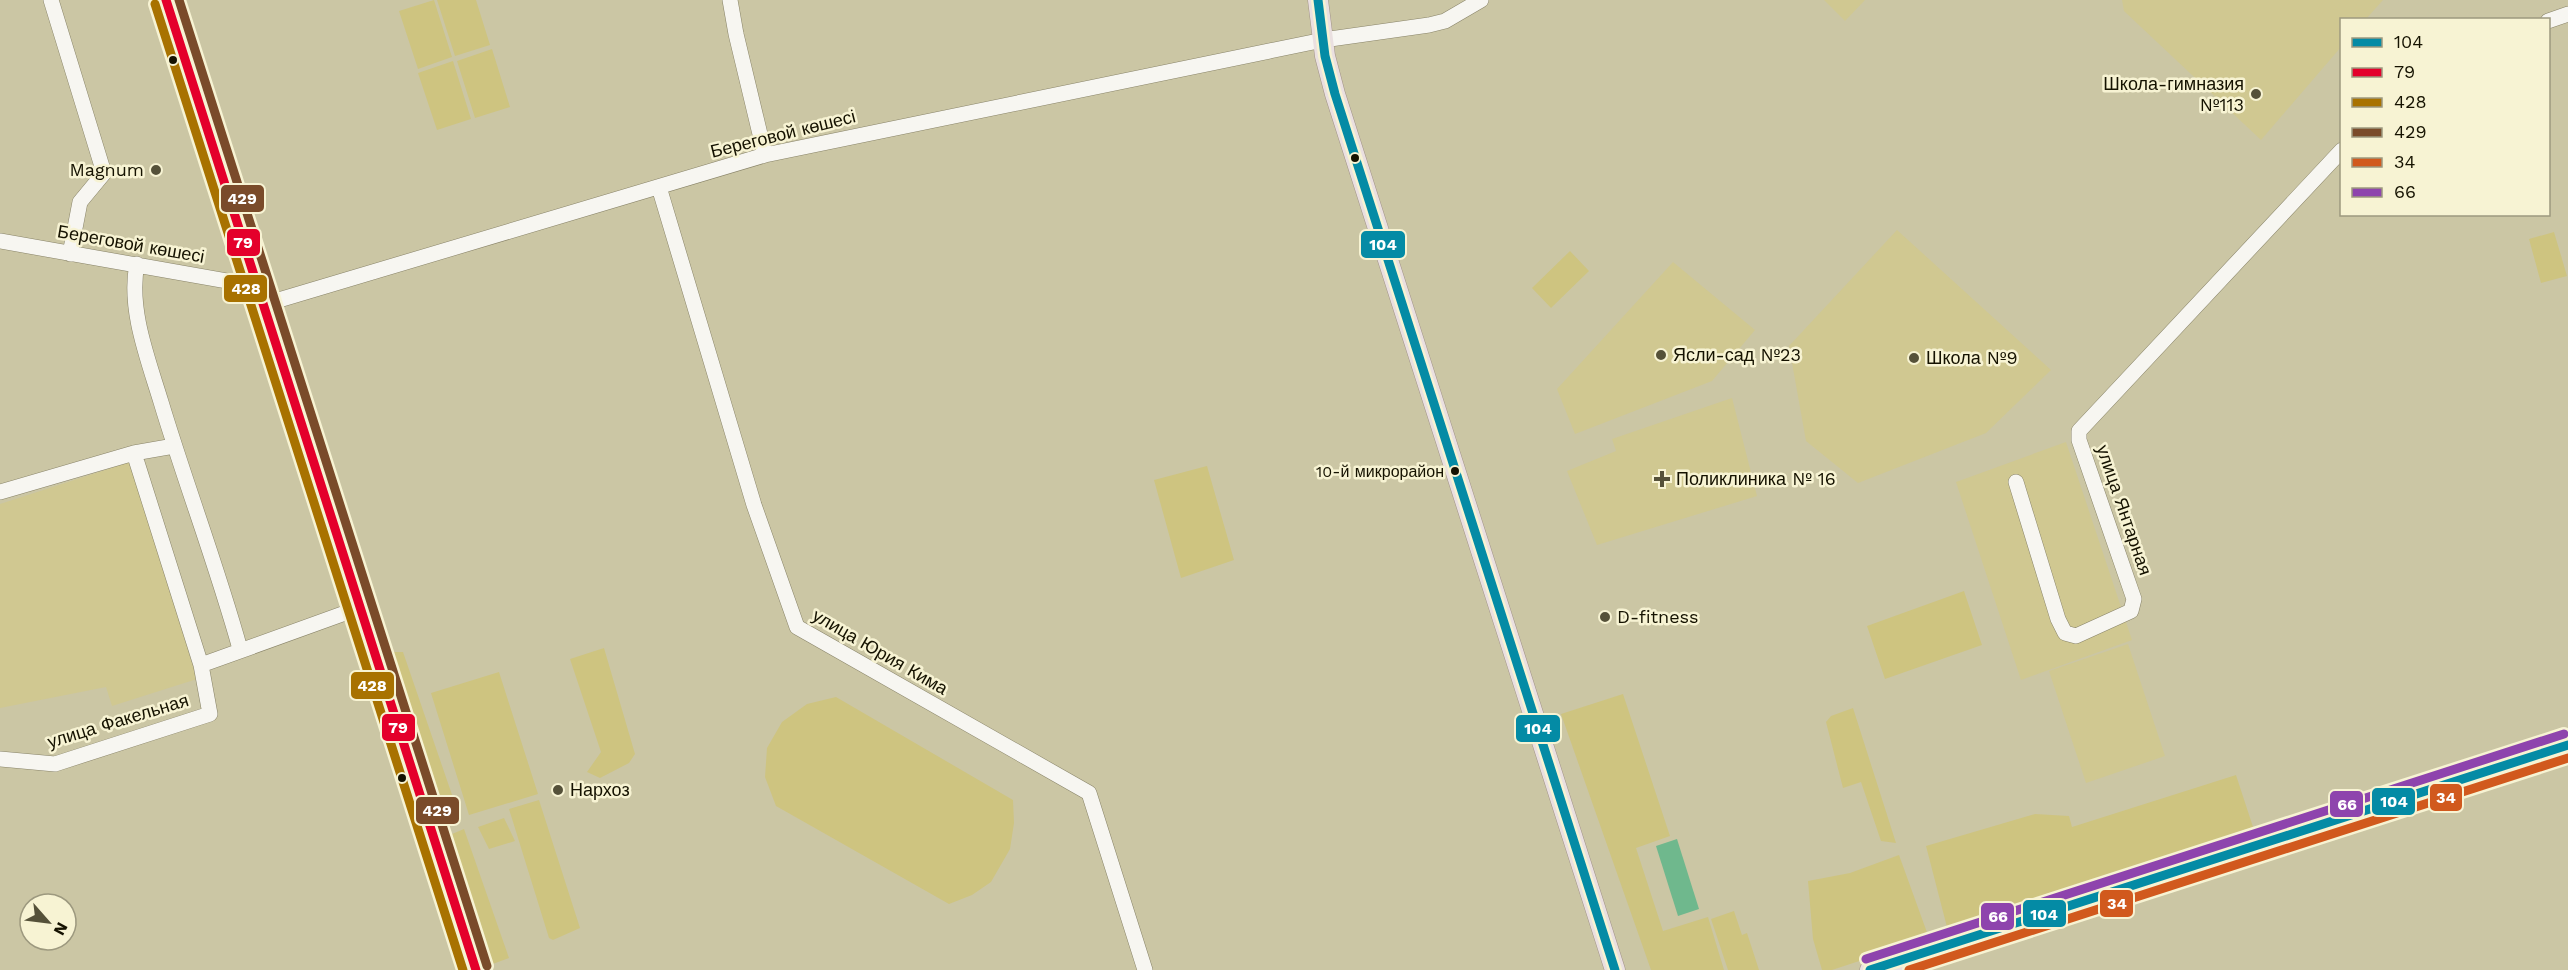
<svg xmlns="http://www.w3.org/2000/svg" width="2568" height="970" font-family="'Work Sans',sans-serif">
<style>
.built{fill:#d0c891}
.green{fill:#cec480}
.water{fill:#6fb88d}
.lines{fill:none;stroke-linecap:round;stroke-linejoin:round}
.minor-casing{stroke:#888368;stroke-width:16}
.major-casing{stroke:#a1928a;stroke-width:21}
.minor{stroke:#f7f6f1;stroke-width:15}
.major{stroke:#eae0e0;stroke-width:20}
.bus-1-casing{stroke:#f7f3d3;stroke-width:14}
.bus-2-casing{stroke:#f7f3d3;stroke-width:14}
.bus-3-casing{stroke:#f7f3d3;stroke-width:14}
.bus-4-casing{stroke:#f7f3d3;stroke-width:14}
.bus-5-casing{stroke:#f7f3d3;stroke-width:14}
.bus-6-casing{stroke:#f7f3d3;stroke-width:14}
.bus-1{stroke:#048ba5;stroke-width:9}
.bus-2{stroke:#e4002b;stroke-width:9}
.bus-3{stroke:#a87200;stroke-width:9}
.bus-4{stroke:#7a4b2a;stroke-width:9}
.bus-5{stroke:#d1591d;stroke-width:9}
.bus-6{stroke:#8e44ad;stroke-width:9}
.bus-dot{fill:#151200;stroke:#f7f3d3;stroke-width:2}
.poi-dot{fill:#555139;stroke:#f7f3d3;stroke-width:2}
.labels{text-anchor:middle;stroke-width:5;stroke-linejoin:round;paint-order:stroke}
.bus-label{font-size:16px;fill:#151200;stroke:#f7f3d3;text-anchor:end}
.poi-label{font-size:18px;fill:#151200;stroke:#f7f3d3;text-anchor:start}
.street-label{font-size:18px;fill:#151200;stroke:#f7f3d3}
.line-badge{stroke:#f7f3d3;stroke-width:2}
.badge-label{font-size:16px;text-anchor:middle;font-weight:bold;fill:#fff}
</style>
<rect width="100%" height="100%" fill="#cbc6a4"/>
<path class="built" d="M1824 0H1865L1845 21Z
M2122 0H2383L2366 19 2342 20 2341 47 2261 140 2124 11Z
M1897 230 2051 370 1986 433 1858 483 1806 441 1789 346Z
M1673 262 1755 330 1712 381 1575 434 1557 389Z
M1732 398 1757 496 1597 545 1567 471 1616 451 1612 439Z
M2066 442 2132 640 2021 680 1956 482Z
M130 462 197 679 112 706 106 687 0 708V504Z
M2128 644 2165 756 2086 783 2049 671Z"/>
<path class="green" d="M434 0 452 57 418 69 399 11Z
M437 0H476L490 45 455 56Z
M492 49 510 107 475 118 457 61Z
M453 61 471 119 437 130 418 73Z
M2554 232 2567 276 2541 283 2529 239Z
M1570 251 1589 271 1551 308 1532 288Z
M1207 466 1234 560 1181 578 1154 480Z
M1964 591 1982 645 1885 679 1867 626Z
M604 648 635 754 629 763 600 778 587 772 601 752 570 659Z
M394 652H403L461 821 444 827 389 658Z
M499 672 538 794 469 815 431 693Z
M1623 694 1670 836 1636 848 1663 931 1708 917 1724 970H1651L1561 714Z
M836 697 1013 800 1014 823 1010 849 991 882 972 895 949 904 776 806 765 777 767 748 782 722 807 704Z
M1853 708 1896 843 1881 841 1861 782 1843 788 1826 722 1831 716Z
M2236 775 2253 827 1948 931 1926 846 2035 814 2069 816 2072 827Z
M539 800 580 928 553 940 549 938 509 809Z
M504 818 515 841 489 849 478 827Z
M464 829 509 958 490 965 452 834Z
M1899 855 1929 938 1832 970H1822L1813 939 1808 881 1850 873Z
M1734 911 1742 935 1747 933 1759 970H1728L1711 919Z"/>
<path class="water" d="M1677 839 1699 909 1678 916 1656 846Z"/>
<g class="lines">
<defs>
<path id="minor" d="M51 0 104 173 80 202 70 254
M730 0 736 34 765 155
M2548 21 2568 14
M659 187 754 505 797 627 1089 793 1145 970
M0 241 256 286
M137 264C128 309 148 359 161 402 186 485 217 566 240 649
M262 305 765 155 1323 40 1429 25 1445 21 1481 0
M134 453 201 665
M2016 482 2058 619 2065 633 2076 636 2131 611 2134 599 2079 440V431L2342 150
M0 492 134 453 174 446
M0 759 55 764 210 714 201 665 359 608"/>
<path id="major" d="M166 0 476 970
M1318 0 1325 56 1335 94 1615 970
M1870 970 2568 745"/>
</defs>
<use href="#minor" class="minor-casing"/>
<use href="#major" class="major-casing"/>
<use href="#minor" class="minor"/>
<use href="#major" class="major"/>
<defs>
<path id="bus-1" d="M1318 0 1325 56 1335 94 1615 970
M1870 970 2568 745"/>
<path id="bus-2" d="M166 0 476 970"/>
<path id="bus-3" d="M155 4 463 970"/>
<path id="bus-4" d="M179 0 487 966"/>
<path id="bus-5" d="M1909 970 2568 758"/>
<path id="bus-6" d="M1866 959 2564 734"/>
</defs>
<use href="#bus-1" class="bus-1-casing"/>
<use href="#bus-2" class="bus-2-casing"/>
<use href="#bus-3" class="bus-3-casing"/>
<use href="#bus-4" class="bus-4-casing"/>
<use href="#bus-5" class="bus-5-casing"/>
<use href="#bus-6" class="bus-6-casing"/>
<use href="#bus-1" class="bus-1"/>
<use href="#bus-2" class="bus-2"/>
<use href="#bus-3" class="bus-3"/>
<use href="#bus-4" class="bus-4"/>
<use href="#bus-5" class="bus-5"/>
<use href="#bus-6" class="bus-6"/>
</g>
<g class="bus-dot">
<circle cx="173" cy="60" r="5"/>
<circle cx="1355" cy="158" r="5"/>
<circle cx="1455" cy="471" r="5"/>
<circle cx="402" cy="778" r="5"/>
</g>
<g class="poi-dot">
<circle cx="2256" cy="94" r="6"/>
<circle cx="156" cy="170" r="6"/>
<circle cx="1661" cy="355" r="6"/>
<circle cx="1914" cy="358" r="6"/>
<path d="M1659 470h6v6h6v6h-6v6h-6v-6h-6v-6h6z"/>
<circle cx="1605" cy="617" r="6"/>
<circle cx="558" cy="790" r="6"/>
</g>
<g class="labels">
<g class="bus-label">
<text x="1444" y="477">10-й микрорайон</text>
</g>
<g class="poi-label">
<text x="2244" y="90" text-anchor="end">Школа-гимназия<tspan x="2244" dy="21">№113</tspan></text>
<text x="144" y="176" text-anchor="end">Magnum</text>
<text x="1673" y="361">Ясли-сад №23</text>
<text x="1926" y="364">Школа №9</text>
<text x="1676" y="485">Поликлиника № 16</text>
<text x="1617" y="623">D-fitness</text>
<text x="570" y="796">Нархоз</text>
</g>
<g class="street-label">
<text transform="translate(783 134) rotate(-14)" y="6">Береговой көшесі</text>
<text transform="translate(131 244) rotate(10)" y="6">Береговой көшесі</text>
<text transform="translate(2124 510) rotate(71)" y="6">улица Янтарная</text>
<text transform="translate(880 652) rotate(30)" y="6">улица Юрия Кима</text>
<text transform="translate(118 721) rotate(-17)" y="6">улица Факельная</text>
</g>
</g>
<g class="line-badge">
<rect x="220" y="184" width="45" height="29" rx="6" fill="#7a4b2a"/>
<rect x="226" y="228" width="35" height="29" rx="6" fill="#e4002b"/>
<rect x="1360" y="230" width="46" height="29" rx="6" fill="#048ba5"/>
<rect x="223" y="274" width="45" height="29" rx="6" fill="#a87200"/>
<rect x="350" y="671" width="45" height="29" rx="6" fill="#a87200"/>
<rect x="381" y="713" width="35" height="29" rx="6" fill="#e4002b"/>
<rect x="1515" y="714" width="46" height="29" rx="6" fill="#048ba5"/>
<rect x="2429" y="783" width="34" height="29" rx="6" fill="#d1591d"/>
<rect x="2371" y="787" width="45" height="29" rx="6" fill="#048ba5"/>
<rect x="2329" y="790" width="35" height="28" rx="6" fill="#8e44ad"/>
<rect x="415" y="796" width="45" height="29" rx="6" fill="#7a4b2a"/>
<rect x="2099" y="889" width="35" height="29" rx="6" fill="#d1591d"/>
<rect x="2022" y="899" width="45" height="29" rx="6" fill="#048ba5"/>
<rect x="1980" y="902" width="35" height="29" rx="6" fill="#8e44ad"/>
</g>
<g class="badge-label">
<text x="242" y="204">429</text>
<text x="243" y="248">79</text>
<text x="1383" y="250">104</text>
<text x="246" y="294">428</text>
<text x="372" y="691">428</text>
<text x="398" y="733">79</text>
<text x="1538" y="734">104</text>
<text x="2446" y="803">34</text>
<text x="2394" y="807">104</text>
<text x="2347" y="810">66</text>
<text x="437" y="816">429</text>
<text x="2117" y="909">34</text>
<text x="2044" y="920">104</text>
<text x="1998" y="922">66</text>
</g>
<rect x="2340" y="18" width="210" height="198" fill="#f7f3d3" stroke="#9d997f" stroke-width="1.5"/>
<rect x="2352" y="38" width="30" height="9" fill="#048ba5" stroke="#9d997f" stroke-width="1.5"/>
<text x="2394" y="48" font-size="18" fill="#151200">104</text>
<rect x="2352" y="68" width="30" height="9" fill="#e4002b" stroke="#9d997f" stroke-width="1.5"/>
<text x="2394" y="78" font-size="18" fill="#151200">79</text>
<rect x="2352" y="98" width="30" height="9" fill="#a87200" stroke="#9d997f" stroke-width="1.5"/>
<text x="2394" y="108" font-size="18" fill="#151200">428</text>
<rect x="2352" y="128" width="30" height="9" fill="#7a4b2a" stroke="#9d997f" stroke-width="1.5"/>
<text x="2394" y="138" font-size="18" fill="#151200">429</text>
<rect x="2352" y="158" width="30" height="9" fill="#d1591d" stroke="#9d997f" stroke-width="1.5"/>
<text x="2394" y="168" font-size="18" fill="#151200">34</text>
<rect x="2352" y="188" width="30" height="9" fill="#8e44ad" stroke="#9d997f" stroke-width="1.5"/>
<text x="2394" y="198" font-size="18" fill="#151200">66</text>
<g transform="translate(48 922) rotate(118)"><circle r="28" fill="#f7f3d3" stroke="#9d997f" stroke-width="1.5"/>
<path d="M0-4.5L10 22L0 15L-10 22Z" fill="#555139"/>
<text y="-9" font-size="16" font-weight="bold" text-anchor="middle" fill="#151200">N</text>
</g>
</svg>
